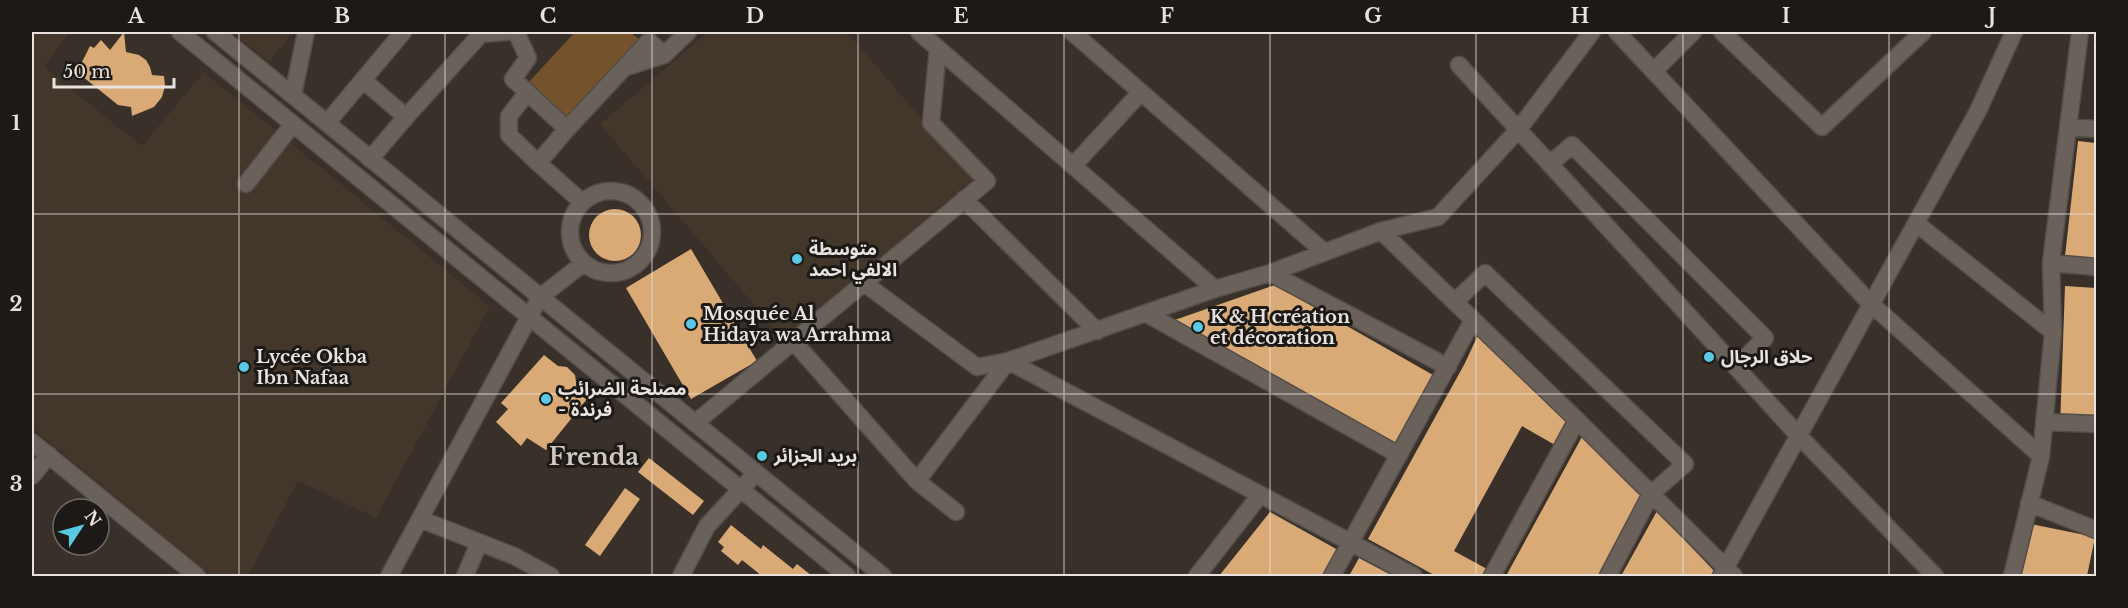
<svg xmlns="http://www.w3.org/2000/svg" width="2128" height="608" font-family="'Libre Baskerville','Noto Sans Arabic',serif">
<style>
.built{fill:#42372a}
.green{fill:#74522c}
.building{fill:#daaa76}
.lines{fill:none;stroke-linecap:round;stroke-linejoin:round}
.minor-casing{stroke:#534d47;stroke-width:19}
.tertiary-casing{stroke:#534d47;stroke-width:19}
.minor{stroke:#6a625a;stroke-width:16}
.tertiary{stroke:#6a625a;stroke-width:16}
.grid{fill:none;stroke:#e8e3df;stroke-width:1.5;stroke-opacity:0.55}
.poi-dot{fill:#59c8e5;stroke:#1c1916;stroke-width:2}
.labels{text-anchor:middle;stroke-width:6;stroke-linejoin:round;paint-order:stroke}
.poi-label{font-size:18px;font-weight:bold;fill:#e8e3df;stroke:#1c1916;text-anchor:start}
.district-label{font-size:24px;font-weight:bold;fill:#d1c8bf;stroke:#1c1916}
.neatline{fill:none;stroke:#e8e3df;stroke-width:2}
.grid-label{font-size:20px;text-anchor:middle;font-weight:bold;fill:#e8e3df}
</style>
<rect width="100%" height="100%" fill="#383029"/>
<path class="built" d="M32 32H70L44 67 142 146 204 72 490 306 376 518 298 481 248 576H212L32 428Z
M232 32H293L269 62Z
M708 32H847L973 179 784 340 600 124Z"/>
<path class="green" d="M575 32H630L642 42 569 121 528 83Z"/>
<path class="building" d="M124 32 126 52 139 55 146 60 150 67 152 75 164 76 165 86 162 97 154 107 132 116 131 107 118 105 77 72 90 46 94 48 101 40 110 50Z
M2078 141 2096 143V260L2065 256Z
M589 235a26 26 0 1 1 52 0a26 26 0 1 1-52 0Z
M691 249 757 361 691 399 626 288Z
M1275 285 1433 375 1395 445 1169 322Z
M2065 286 2096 288V429L2060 427Z
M1478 335 1569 421 1555 445 1522 426 1454 551 1487 569 1483 576H1436L1368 539 1465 363Z
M544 355 558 366 567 367 575 375 576 382 591 394 546 450 527 438 521 446 496 422 508 409 501 403Z
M1583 435 1644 493 1599 576H1506Z
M649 458 704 501 693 515 638 472Z
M625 488 640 499 600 556 585 545Z
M1657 511 1716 573 1714 576H1621Z
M1270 512 1338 550 1323 576H1219Z
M2031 524 2095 537 2087 576H2021Z
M731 525 761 549 763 545 793 569 797 564 812 576H762L742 560 738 565 721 551 724 547 718 542Z
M1359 558 1393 576H1349Z"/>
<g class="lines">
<defs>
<path id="minor" d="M516 32 528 58 513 79 567 129 538 163 582 202
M919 32 1215 289
M1072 32 1323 251
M1617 32 1870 303 2041 456
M1722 32 1822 127 1923 32
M1459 65 1799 436 1935 576
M624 68 664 55 688 32
M1654 71 1693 32
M363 80 406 117 370 159
M527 93 509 116V135L538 163
M293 95 306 32
M406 117 481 34 506 32
M327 123 403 32
M2068 127 2096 129
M567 129 649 41 664 55
M1550 164 1572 145 1765 338 1736 367
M1073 166 1141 92
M246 184 293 124
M570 232a41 41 0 1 1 82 0a41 41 0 1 1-82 0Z
M964 199 1097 331
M1917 224 2053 332
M1381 231 1577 420 1734 576
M2051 263 2096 267
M1270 273 1448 367
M864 283 977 367 1008 361 1414 576
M1454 301 1462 295 1485 273 1685 464 1651 494 1608 576
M1147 314 1399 455
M793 341 917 481 956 512
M2044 422 2096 424
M695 423 987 181 931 123 938 48
M32 442 197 576
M32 476 49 455
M917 481 1008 361 1215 289 1270 273 1381 231 1438 217 1518 130 1592 32
M2029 503 2096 530
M420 519 514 556 551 576
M389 576 540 297 584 263
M465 576 479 543
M681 576 707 526 756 473
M1197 576 1260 495
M1332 576 1473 320
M1492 576 1577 420
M1721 576 1978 111 2014 32
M2012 576 2041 456 2053 332 2051 263 2080 32"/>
<path id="tertiary" d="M180 32 847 576
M215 32 883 576"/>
</defs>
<use href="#minor" class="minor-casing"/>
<use href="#tertiary" class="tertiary-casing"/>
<use href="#minor" class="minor"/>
<use href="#tertiary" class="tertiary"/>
</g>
<path class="grid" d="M239 32V576M445 32V576M652 32V576M858 32V576M1064 32V576M1270 32V576M1476 32V576M1683 32V576M1889 32V576M32 214H2096M32 394H2096"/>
<g class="poi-dot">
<circle cx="797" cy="259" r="6"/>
<circle cx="691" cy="324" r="6"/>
<circle cx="1198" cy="327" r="6"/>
<circle cx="1709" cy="357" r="6"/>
<circle cx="244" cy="367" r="6"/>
<circle cx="546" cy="399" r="6"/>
<circle cx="762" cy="456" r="6"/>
</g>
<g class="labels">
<g class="poi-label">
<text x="809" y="255">متوسطة<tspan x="809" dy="21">الالفي احمد</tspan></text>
<text x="703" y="320">Mosquée Al<tspan x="703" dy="21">Hidaya wa Arrahma</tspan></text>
<text x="1210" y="323">K &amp; H création<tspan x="1210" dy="21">et décoration</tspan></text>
<text x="256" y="363">Lycée Okba<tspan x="256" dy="21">Ibn Nafaa</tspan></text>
<text x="1721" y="363">حلاق الرجال</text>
<text x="558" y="395">مصلحة الضرائب<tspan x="558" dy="21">- فرندة</tspan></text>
<text x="774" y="462">بريد الجزائر</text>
</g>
<g class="district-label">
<text x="594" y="465">Frenda</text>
</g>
</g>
<rect width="2128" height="608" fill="none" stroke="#1c1916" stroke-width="66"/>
<g transform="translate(81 527) rotate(54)"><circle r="28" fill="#1c1916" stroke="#6e6a66" stroke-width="1.5"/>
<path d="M0-4.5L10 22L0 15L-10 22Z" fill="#59c8e5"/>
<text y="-9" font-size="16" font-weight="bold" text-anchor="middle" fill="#e8e3df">N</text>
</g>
<path d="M54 78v9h120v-9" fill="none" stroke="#e8e3df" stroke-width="3"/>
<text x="63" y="78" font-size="18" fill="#e8e3df" stroke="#1c1916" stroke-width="4.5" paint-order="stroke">50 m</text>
<rect x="33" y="33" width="2062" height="542" class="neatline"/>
<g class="grid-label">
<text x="136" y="23">A</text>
<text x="342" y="23">B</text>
<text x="548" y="23">C</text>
<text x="755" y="23">D</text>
<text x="961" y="23">E</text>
<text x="1167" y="23">F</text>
<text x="1373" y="23">G</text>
<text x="1580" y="23">H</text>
<text x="1786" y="23">I</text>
<text x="1992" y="23">J</text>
<text x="16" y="130">1</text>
<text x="16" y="311">2</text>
<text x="16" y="491">3</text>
</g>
</svg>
